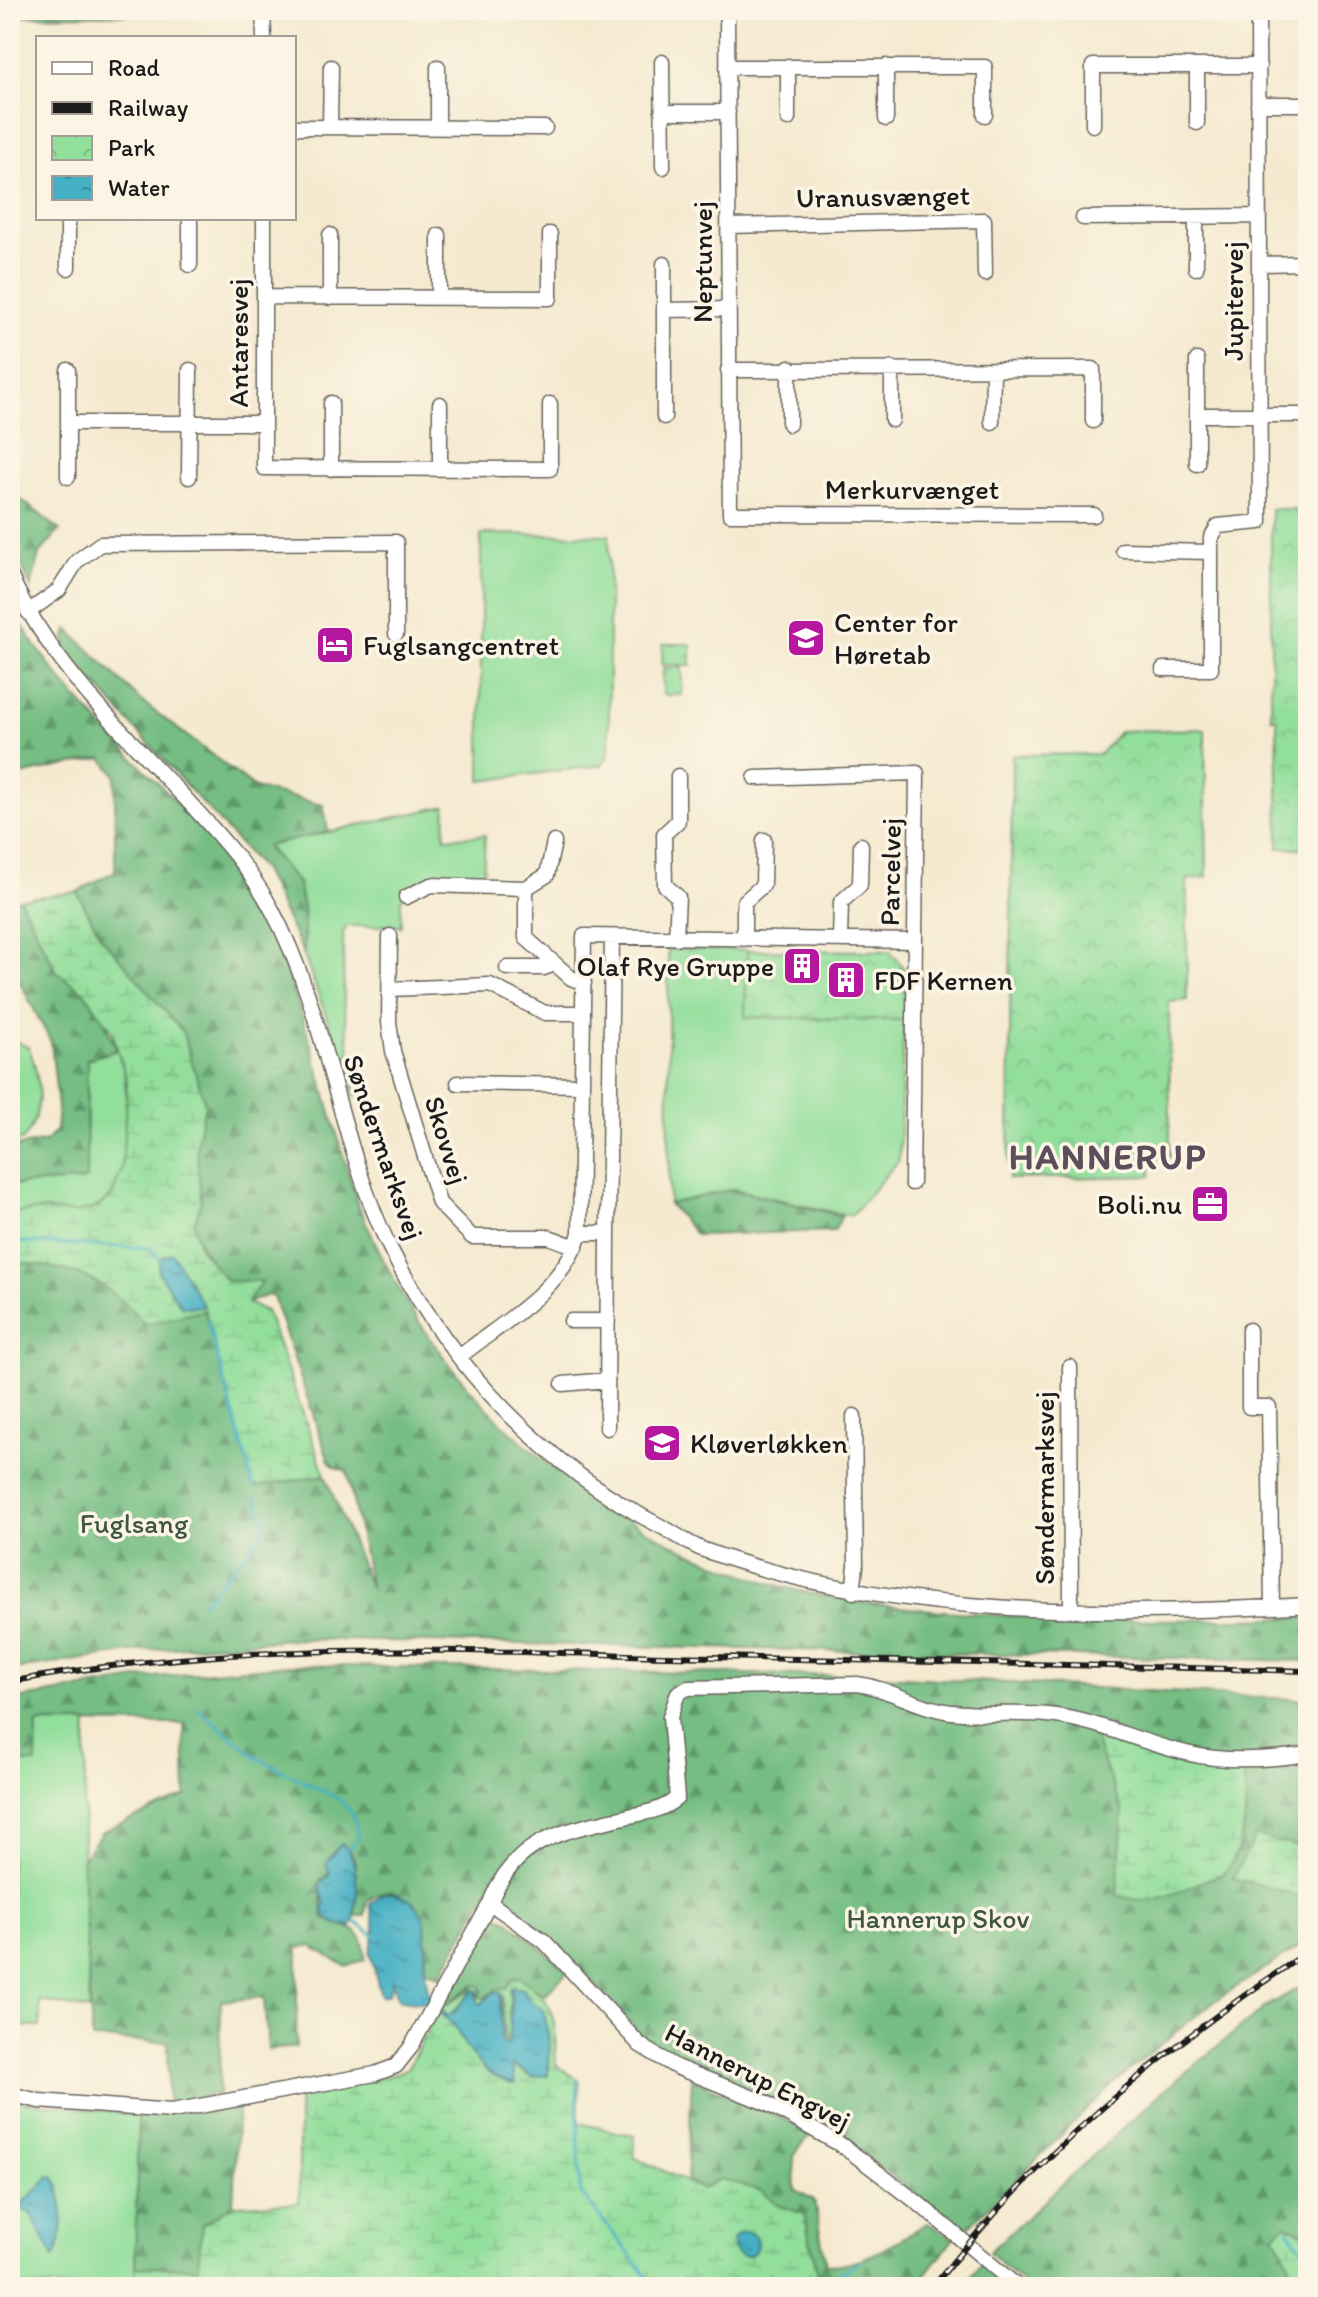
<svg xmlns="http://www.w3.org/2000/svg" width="1318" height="2297" font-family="Itim,sans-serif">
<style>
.grass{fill:#92de9b;stroke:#577d5c;stroke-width:2}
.forest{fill:url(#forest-firs);stroke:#486c50;stroke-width:2}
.wetland{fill:url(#wetland-marsh);stroke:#577d5c;stroke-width:2}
.park{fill:url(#park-crowns);stroke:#577d5c;stroke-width:2}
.water{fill:url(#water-ripples);stroke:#306670;stroke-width:2}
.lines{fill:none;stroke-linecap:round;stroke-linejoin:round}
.stream{stroke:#45b0c4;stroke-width:3}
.minor-casing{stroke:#68645b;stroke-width:17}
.minor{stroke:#fff;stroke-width:14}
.rail-casing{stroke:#1c1c1c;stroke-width:6}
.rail{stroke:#fcf5e5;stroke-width:3;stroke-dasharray:9;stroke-linecap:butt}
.labels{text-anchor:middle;stroke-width:7;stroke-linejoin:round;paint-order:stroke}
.street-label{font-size:28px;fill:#1c1c1c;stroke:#fcf5e5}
.poi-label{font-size:28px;fill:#1c1c1c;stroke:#fcf5e5;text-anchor:start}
.park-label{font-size:28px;fill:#3f5642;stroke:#fcf5e5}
.district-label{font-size:36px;font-weight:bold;letter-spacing:2px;fill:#5e4e5c;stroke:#fcf5e5}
</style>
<defs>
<pattern id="forest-firs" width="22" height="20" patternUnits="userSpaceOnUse" patternTransform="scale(2)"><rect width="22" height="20" fill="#75bd83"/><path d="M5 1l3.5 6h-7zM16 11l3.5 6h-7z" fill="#5f996a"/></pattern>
<pattern id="wetland-marsh" width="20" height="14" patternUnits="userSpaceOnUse" patternTransform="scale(2)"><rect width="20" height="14" fill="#92de9b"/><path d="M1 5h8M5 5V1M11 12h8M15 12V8" fill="none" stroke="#7dbe85"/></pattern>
<pattern id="park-crowns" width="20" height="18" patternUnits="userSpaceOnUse" patternTransform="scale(2)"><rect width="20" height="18" fill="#92de9b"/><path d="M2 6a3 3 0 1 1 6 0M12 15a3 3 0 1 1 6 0" fill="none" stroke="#7dbe85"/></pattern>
<pattern id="water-ripples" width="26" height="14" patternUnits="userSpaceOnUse" patternTransform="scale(2)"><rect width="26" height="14" fill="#45b0c4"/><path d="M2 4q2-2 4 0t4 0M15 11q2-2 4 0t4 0" fill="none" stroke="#398e9e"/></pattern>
</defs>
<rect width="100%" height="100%" fill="#fcf5e5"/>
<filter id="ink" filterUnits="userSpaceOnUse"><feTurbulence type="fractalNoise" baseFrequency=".0125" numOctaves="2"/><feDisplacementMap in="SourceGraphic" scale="16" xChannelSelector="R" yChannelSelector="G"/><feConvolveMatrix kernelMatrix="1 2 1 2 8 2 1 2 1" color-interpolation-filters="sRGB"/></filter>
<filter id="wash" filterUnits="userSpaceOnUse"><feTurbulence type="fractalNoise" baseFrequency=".006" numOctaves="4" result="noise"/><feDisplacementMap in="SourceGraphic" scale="32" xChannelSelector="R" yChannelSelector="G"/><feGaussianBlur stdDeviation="1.8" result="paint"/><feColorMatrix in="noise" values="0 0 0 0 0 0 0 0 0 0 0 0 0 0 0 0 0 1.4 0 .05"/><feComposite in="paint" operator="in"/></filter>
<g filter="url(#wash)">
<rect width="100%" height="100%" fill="#f5ead0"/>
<path class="grass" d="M481 534 609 535V754L602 765 481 781Z
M663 668H682V695H663Z
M446 806 445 838 485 835 483 882 425 881 401 899V926H347L343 933 344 1007 356 1098 304 955 303 909 265 846Z
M668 949 747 950 745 1017 904 1020 899 1160 851 1216 733 1189 669 1204Z
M10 1038 29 1048C41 1080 45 1112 23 1140L10 1143Z
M120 1049C128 1077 130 1160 118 1186 112 1199 98 1208 85 1212 68 1216 33 1209 10 1213V1185L86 1179 87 1059Z
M37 1723H87L82 1860 90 2010 40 2001V2027L11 2026 10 2018V1763H35Z
M10 2100 138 2115 137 2287H10Z"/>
<path class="forest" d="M10 10H252V13L11 16 10 26Z
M10 491 60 530 39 554 31 588 10 537Z
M10 603C65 710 166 776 235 872 297 958 325 1105 359 1207 376 1245 394 1284 417 1319 500 1447 629 1539 773 1584 837 1603 904 1608 970 1613 1083 1622 1195 1621 1308 1617V1661L292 1639 144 1650 10 1670V1261C77 1270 98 1273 145 1324L205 1310 254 1487 325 1475 371 1589 347 1471 334 1467 329 1461 273 1297 268 1295 247 1303 261 1282H232L222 1278 196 1237 194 1224 201 1201 196 1145 205 1104 149 993 101 937 77 892 115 871V774L102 758 10 777Z
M68 629 140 700 255 788 323 805 328 832 266 846 298 883 303 909 304 955 263 870 63 649Z
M10 899H20L57 972 84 992 103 1019 117 1050 87 1059 86 1179 82 1181 10 1185V1148L47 1141 56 1131 58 1108 51 1042 10 963Z
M733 1189 842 1216 834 1231 696 1235 669 1204Z
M288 1665 903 1677 1308 1700V1941L1213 2002 1115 2082 964 2231 840 2136 784 2104 692 2067 644 2039 580 1968 506 1903 487 1892 440 1976 426 1970C425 1940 431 1911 401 1896 386 1887 382 1891 367 1901L365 1916H356L355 1861 349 1848 336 1849 326 1863 331 1871 321 1880 323 1917C349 1933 364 1921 365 1959L347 1967 311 1946 298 1948 296 2047 268 2050 264 1997 221 2001 219 2094 168 2104V2042L92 2039 82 1860 102 1832 186 1796 184 1724 37 1723 36 1763H10V1700L144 1678Z
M492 1916 505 1918 568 1971 545 1995 514 1978 507 1988 497 1989 485 1998H480L482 1990 471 1987 443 2005 441 2003 488 1917Z
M1308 1983V2287H1027L989 2252 1162 2092 1268 2005Z
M692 2079 787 2120 809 2136 794 2156 795 2190 814 2200 826 2265C865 2265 894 2243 927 2223L954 2238 916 2287H806L819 2280 804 2214 779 2206 762 2191 702 2189 687 2181Z
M238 2105 233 2205 202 2225 199 2268 135 2267 138 2115Z
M982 2263 1008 2287H962Z"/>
<path class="wetland" d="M77 892 101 937 182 1031 205 1104 196 1145 201 1201 194 1224 199 1247 227 1281H262L247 1303 266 1311 325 1475 254 1487 205 1310 145 1324C98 1273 77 1270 10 1261V1213L46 1210 77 1213 98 1207 111 1197 122 1170 127 1082 112 1031 84 992 57 972 20 899Z
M1103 1736 1191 1767 1243 1774C1249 1805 1245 1850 1223 1874 1181 1886 1162 1910 1117 1895L1123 1812 1096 1743V1738Z
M1255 1836 1308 1849V1898L1233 1878Z
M518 1977C560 2003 554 2020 556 2065L579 2080V2123L634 2136V2157L701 2189 721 2179 762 2191 779 2206 804 2214 819 2280 806 2287H137L135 2267 198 2268 202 2225 233 2205 299 2203V2095L390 2076 408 2068 437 2011C441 2016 453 2021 456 2027 471 2056 480 2071 511 2084L514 2076 509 2067 511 2064 528 2075 549 2070 544 2010 510 1990 509 2043 505 2045 502 1995 492 1994 481 2004 477 2001 479 1993 473 1990 449 2016 439 2006 450 2003 476 1985 481 1986 480 1997 484 1998 497 1989 506 1988 511 1980Z
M1284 2225 1308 2235V2287H1297L1288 2260 1274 2235Z"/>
<path class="park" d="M1271 509H1308V848H1279L1277 718H1271Z
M663 644H691V665H662Z
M1205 729 1207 877 1187 880V1000L1169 1002 1170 1157 1151 1159V1176L1009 1179 1012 755 1100 754 1120 731Z
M747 950 890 951 905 970 904 1020 745 1017Z"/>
<path class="water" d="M172 1253 204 1307 181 1306 158 1272 160 1258Z
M341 1844C360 1849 360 1913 351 1927L336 1924 323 1914 325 1903 319 1885 330 1874 326 1863Z
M393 1893C448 1906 413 1960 431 1997L427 2003 399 2000 392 1980 389 1994 381 1996 370 1953 375 1929 370 1904 382 1894Z
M512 1987 524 1989 529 2000 544 2010 550 2048 548 2075 533 2077 512 2064 515 2084C486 2079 467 2053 456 2028 453 2022 442 2016 437 2011L439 2006 446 2015 452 2014 473 1990H477V2001L481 2004 494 1992H500L502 2042 508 2045Z
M49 2176 54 2177C66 2191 64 2246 54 2258L30 2213 19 2208C27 2195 41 2190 49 2176Z
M733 2244a12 12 0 1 1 24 0a12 12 0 1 1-24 0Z"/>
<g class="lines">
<path class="stream" d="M10 1242 150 1248 160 1259
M207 1320 254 1487
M201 1604 267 1530 257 1498
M198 1709 259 1759 339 1799 354 1816 358 1840 349 1848
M355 1922 374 1935
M577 2081 580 2192 656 2287
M1289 2231 1308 2256
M817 2287 862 2260"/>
</g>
</g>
<g filter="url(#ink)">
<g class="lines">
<defs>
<path id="minor" d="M263 10 264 38
M727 10 730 514 1094 515
M662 62 663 167
M886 66V119
M1197 66V123
M727 67H985V115
M1258 104H1308
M662 112H728
M788 119V66
M1093 125V66H1259
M294 127 545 128
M330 127 331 67
M438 128V67
M1196 217V268
M68 218V268
M264 218V468L550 469V404
M1083 218 1259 216
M728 226 984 220 985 274
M664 264V310
M1259 264 1308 263
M190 265V218
M264 297 550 298V234
M330 298V235
M439 298V235
M789 367V424
M892 368V420
M728 370 1093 369V421
M1197 415H1308
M664 417V310L728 309
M992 422 993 370
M68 423H264
M1197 464V360
M331 469V403
M440 469V404
M68 477V370
M189 477 190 370
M1123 550 1209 552
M10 575C50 664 120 729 186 799 217 833 249 867 271 908 328 1014 337 1140 390 1248 449 1366 546 1468 664 1528 677 1535 690 1545 704 1550 889 1618 1113 1617 1308 1605
M28 612 59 590 77 561 100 544 396 542V634
M1163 669H1211V538L1218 526 1260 522 1258 10
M755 778 917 773 912 1183
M554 842 547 875 526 888V938L571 978 584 983
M406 897 431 885 526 888
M390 936 389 1022 393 1051 439 1203 472 1237H549L576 1247
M676 938 678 897 665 885 664 834 678 821V776
M744 939V902L763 885 764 840
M840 940 841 902 860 885 861 845
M507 968H544L555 964
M390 989 490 985 545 1013H583
M458 1083 582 1085
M580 1233H608L607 1428
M608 1233 612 937
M571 1321H608
M1249 1330V1407H1269L1272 1607
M459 1357C503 1322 563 1290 580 1233L584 936 915 941
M1070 1367 1071 1609
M563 1384 607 1380
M853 1592 856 1566 854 1416
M490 1903C515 1838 563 1831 625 1817 643 1813 662 1811 677 1798L670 1717 678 1693 688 1688 857 1684C889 1688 914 1706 945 1711 981 1717 1019 1711 1056 1716 1101 1722 1141 1743 1186 1753 1225 1763 1268 1760 1308 1754
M10 2094 39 2101 172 2111 375 2074 396 2066 411 2047 490 1903 544 1941 640 2045 676 2067 766 2103 843 2146 918 2203 1018 2287"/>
</defs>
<use href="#minor" class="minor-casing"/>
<use href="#minor" class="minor"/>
<defs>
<path id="rail" d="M10 1682C228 1640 447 1650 668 1656 881 1661 1095 1665 1308 1671
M933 2287C1036 2154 1168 2044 1308 1952"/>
</defs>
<use href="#rail" class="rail-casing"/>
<use href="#rail" class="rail"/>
</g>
</g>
<defs>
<symbol id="school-square" viewBox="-11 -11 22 22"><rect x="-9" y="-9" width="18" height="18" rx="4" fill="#b5179e" stroke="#fcf5e5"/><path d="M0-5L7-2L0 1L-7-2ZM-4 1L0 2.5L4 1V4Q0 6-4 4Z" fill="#fff"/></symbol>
<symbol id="hotel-square" viewBox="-11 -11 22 22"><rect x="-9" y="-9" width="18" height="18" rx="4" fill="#b5179e" stroke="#fcf5e5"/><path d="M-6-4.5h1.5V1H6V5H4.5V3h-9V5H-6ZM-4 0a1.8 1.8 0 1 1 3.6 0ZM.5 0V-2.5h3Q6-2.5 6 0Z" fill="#fff"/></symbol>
<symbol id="building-square" viewBox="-11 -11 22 22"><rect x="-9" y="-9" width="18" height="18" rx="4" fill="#b5179e" stroke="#fcf5e5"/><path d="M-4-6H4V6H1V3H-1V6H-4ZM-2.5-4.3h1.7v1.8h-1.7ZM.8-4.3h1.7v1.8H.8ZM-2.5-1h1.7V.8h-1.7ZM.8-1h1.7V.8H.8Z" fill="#fff"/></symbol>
<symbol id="office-square" viewBox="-11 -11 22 22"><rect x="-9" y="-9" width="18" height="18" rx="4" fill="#b5179e" stroke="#fcf5e5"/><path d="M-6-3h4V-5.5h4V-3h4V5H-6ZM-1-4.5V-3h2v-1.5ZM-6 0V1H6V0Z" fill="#fff"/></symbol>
</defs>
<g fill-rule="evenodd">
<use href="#school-square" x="784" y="616" width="44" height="44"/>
<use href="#hotel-square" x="313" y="623" width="44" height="44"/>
<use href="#building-square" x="780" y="944" width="44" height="44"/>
<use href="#building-square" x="824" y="958" width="44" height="44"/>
<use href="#office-square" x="1188" y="1182" width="44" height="44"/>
<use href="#school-square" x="640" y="1421" width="44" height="44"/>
</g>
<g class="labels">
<g class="street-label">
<text transform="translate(883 196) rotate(-1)" y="10">Uranusvænget</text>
<text transform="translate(702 262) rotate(-90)" y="10">Neptunvej</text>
<text transform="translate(1233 301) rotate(-90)" y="10">Jupitervej</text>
<text transform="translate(238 343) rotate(-90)" y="10">Antaresvej</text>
<text x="912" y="499">Merkurvænget</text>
<text transform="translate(890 872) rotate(-89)" y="10">Parcelvej</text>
<text transform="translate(447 1140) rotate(73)" y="10">Skovvej</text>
<text transform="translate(384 1147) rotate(71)" y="10">Søndermarksvej</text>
<text transform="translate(1044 1488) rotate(-90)" y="10">Søndermarksvej</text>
<text transform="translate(758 2076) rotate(27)" y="10">Hannerup Engvej</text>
</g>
<g class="poi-label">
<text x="834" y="632">Center for<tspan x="834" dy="32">Høretab</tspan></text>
<text x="363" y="655">Fuglsangcentret</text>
<text x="774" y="976" text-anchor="end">Olaf Rye Gruppe</text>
<text x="874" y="990">FDF Kernen</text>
<text x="1182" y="1214" text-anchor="end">Boli.nu</text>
<text x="690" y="1453">Kløverløkken</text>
</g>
<g class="park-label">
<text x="134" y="1533">Fuglsang</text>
<text x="938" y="1928">Hannerup Skov</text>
</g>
<g class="district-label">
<text x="1108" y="1169">HANNERUP</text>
</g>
</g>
<rect width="1318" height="2297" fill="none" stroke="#fcf5e5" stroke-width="40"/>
<rect x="36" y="36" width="260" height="184" fill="#fcf5e5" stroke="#a29e95" stroke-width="2"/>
<rect x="52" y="62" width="40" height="12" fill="#ffffff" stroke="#a29e95" stroke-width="2"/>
<text x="108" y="76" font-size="24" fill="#1c1c1c">Road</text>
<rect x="52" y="102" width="40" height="12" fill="#1c1c1c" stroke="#a29e95" stroke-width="2"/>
<text x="108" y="116" font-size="24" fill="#1c1c1c">Railway</text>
<rect x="52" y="136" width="40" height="24" fill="url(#park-crowns)" stroke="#a29e95" stroke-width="2"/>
<text x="108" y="156" font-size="24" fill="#1c1c1c">Park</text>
<rect x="52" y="176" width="40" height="24" fill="url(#water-ripples)" stroke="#a29e95" stroke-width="2"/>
<text x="108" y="196" font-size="24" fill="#1c1c1c">Water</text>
</svg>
